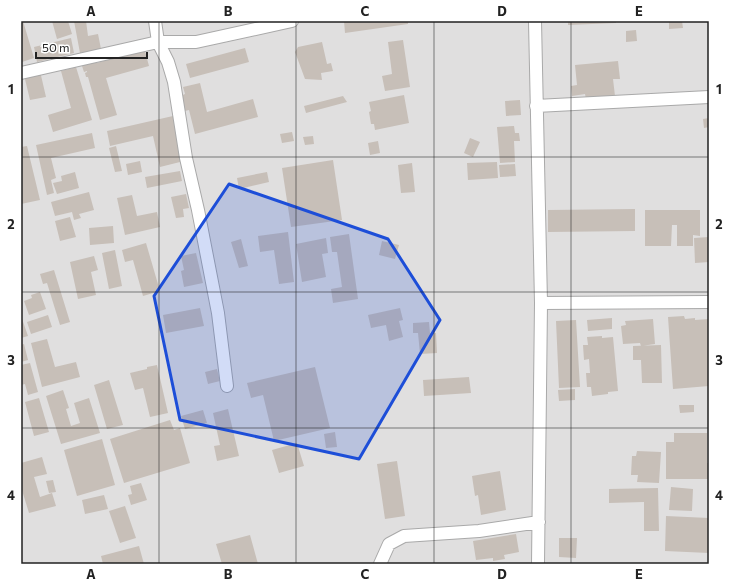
<svg xmlns="http://www.w3.org/2000/svg" width="730" height="585" font-family="Commissioner,sans-serif">
<style>
.residential{fill:#e0dfdf}
.building{fill:#c7bfb8}
.lines{fill:none;stroke-linecap:round;stroke-linejoin:round}
.street-casing{stroke:#a9a9a9;stroke-width:14}
.street{stroke:#fff;stroke-width:12}
.marked{fill:#1d4ed8;fill-opacity:0.2;stroke:#1d4ed8;stroke-width:3;stroke-linejoin:round}
.grid{fill:none;stroke:#222;stroke-width:1;stroke-opacity:0.55}
.neatline{fill:none;stroke:#222;stroke-width:1.5}
.grid-label{font-size:13px;text-anchor:middle;font-weight:bold;fill:#222}
</style>
<rect width="100%" height="100%" fill="#f2efe9"/>
<path class="residential" d="M21 21H709V564H21Z"/>
<path class="building" d="M21 21H23L34 58 22 62Z
M52 21H68L72 34 57 39Z
M74 21H86L88 36 98 34 101 49 80 53Z
M344 21H408V24L345 33Z
M568 21H616V23L568 25Z
M669 21H682L683 28 669 29Z
M636 30 637 41 626 42V31Z
M71 38 74 53 37 62 34 47Z
M403 40 410 87 385 91 382 76 392 74 388 42Z
M322 42 327 64 331 63 333 71 321 73 322 80 305 79 295 52 298 47Z
M245 48 249 62 190 78 186 64Z
M145 51 149 66 106 78 117 115 100 120 88 77H86L85 73 87 72V71L84 72 81 63 96 59 97 63 110 59V57L115 56 116 58 118 57V55Z
M618 61 620 79H613L615 96 586 99 585 94 572 96 571 86 577 85 575 65Z
M76 67 92 120 53 132 48 115 71 108 61 71Z
M40 71 46 97 30 100 24 75Z
M200 83 207 112 253 99 258 117 195 134 189 110 185 111 180 96 185 94 183 87Z
M404 95 409 123 375 130 374 124H371L369 112 371 111 369 102Z
M343 96 347 102 306 113 304 106Z
M520 100 521 115 506 116 505 101Z
M173 116 184 161 160 167 153 136 110 146 107 131Z
M709 118V127L704 128 703 119Z
M514 126 515 133H519L520 141H514L515 162 500 163 497 127Z
M292 132 294 141 282 143 280 134Z
M92 133 95 148 51 158 56 178 51 180 54 193 47 195 36 145Z
M313 136 314 144 305 145 303 137Z
M470 138 480 142 473 157 464 153Z
M378 141 380 153 370 155 368 143Z
M27 146 40 200 21 204V147Z
M116 146 122 171 115 172 109 148Z
M333 160 342 220 291 227 282 168Z
M140 161 142 172 128 175 126 164Z
M497 162 498 178 468 180 467 163Z
M412 163 415 192 401 193 398 165Z
M515 164 516 176 500 177 499 165Z
M180 171 182 181 147 188 145 177Z
M75 172 79 188 57 194 53 183 62 181 61 176Z
M267 172 269 182 239 189 237 178Z
M89 192 94 210 79 214 81 218 74 220 72 212 55 216 51 202Z
M186 194 189 208 183 209 184 217 176 218 171 197Z
M132 195 137 216 157 212 160 227 125 235 117 198Z
M635 209V231L548 232V210Z
M645 210H700V236L693 235V246H677V225H672L671 246H645Z
M70 217 76 237 60 241 55 221Z
M113 226 114 243 90 245 89 228Z
M288 232 294 282 279 284 274 250 260 252 258 236Z
M349 234 358 299 333 303 331 289 342 287 337 252H332L330 237Z
M709 237V262L695 263 694 238Z
M326 238 328 253 322 254 326 277 302 282 296 244Z
M241 239 248 266 239 268 231 242Z
M382 241 399 245 395 259 379 255Z
M146 243 160 291 143 296 133 260 125 262 122 250Z
M115 250 122 286 109 289 102 253Z
M196 253 203 283 184 287 181 271 184 270 181 256Z
M94 256 98 270 91 272 96 295 78 299 70 262Z
M54 270 70 322 60 325 47 283 43 284 40 274Z
M40 292 46 309 29 315 24 301 32 298 31 295Z
M200 308 204 326 166 333 163 315Z
M400 308 403 320 399 321 403 337 389 341 386 325 371 328 368 315Z
M48 315 52 327 31 334 27 322Z
M21 316 28 336 21 338Z
M684 316 685 319 695 318V320L709 319V386L673 389 668 317Z
M612 318V329L588 331 587 320Z
M653 319 655 344 641 346 640 343 623 344 621 326 626 325 625 321Z
M576 320 580 387 559 388 556 321Z
M429 322 430 333H436L437 353 420 354 418 333H413V323Z
M602 336V338L613 337 618 391 608 392V394L592 396 591 387H587L586 373H590L589 359 584 360 583 345H588L587 337Z
M47 339 55 367 76 362 80 377 42 387 31 343Z
M24 344 28 360 21 362V345Z
M661 345 662 383H642L641 360H633V346Z
M30 363 38 392 28 395 25 384 21 385V365Z
M157 365 168 413 150 417 143 388 135 390 130 373 147 369V367Z
M315 367 330 428 274 441 263 395 251 398 247 383Z
M217 369 220 381 208 384 205 372Z
M469 377 471 393 424 396 423 380Z
M109 380 123 425 107 429 94 385Z
M575 389V400L559 401 558 390Z
M63 390 69 408 66 409 71 426 80 423 74 403 89 398 100 433 61 444 46 396Z
M39 398 49 432 34 436 25 402Z
M679 405H694V412L680 413Z
M228 409 239 456 217 461 214 446 220 445 213 413Z
M203 410 207 423 185 429 181 416Z
M170 420 174 430 180 428 190 463 124 483 110 439Z
M335 432 337 447 326 448 324 434Z
M674 433H707V463H709V479H666V442H674Z
M102 439 115 485 77 496 64 450Z
M297 443 304 466 279 473 272 450Z
M637 451 661 452 659 483 637 482 638 475H631L632 456H636Z
M42 457 47 474 34 477 40 497 52 493 56 506 29 513 21 487V463Z
M397 461 405 516 385 519 377 464Z
M500 471 506 510 481 515 478 495 475 496 472 476Z
M53 480 56 492 49 493 46 481Z
M141 483 147 500 131 505 128 495 132 494 130 486Z
M671 487 693 489 692 511 669 510Z
M658 488 659 531H644V502L609 503V489Z
M104 495 108 509 85 514 82 500Z
M125 506 136 538 120 543 109 511Z
M666 516 709 518V553L665 551Z
M516 534 519 552 504 555 505 559 493 561V558L476 560 473 541Z
M250 535 258 564H222L216 544Z
M559 538H577L576 558 559 557Z
M139 546 144 564H103L101 556Z"/>
<g class="lines">
<defs>
<path id="street" d="M155 21 158 42 168 62 174 82 186 158 198 210 218 313 227 386
M535 21 541 303 538 564
M21 73 158 42H196L292 21
M536 106 709 97
M541 303 709 302
M380 564 389 544 404 536 479 531 539 522"/>
</defs>
<use href="#street" class="street-casing"/>
<use href="#street" class="street"/>
</g>
<path class="marked" d="M229 184 388 239 440 320 359 459 180 420 154 296Z"/>
<path class="grid" d="M159 21V564M296 21V564M434 21V564M571 21V564M21 157H709M21 292H709M21 428H709"/>
<rect width="730" height="585" fill="none" stroke="#ffffff" stroke-width="44"/>
<path d="M36 52v6h111v-6" fill="none" stroke="#222222" stroke-width="2"/>
<text x="42" y="52" font-size="12" fill="#222222" stroke="#ffffff" stroke-width="3" paint-order="stroke">50 m</text>
<rect x="22" y="22" width="686" height="541" class="neatline"/>
<g class="grid-label">
<text x="91" y="16">A</text>
<text x="228" y="16">B</text>
<text x="365" y="16">C</text>
<text x="502" y="16">D</text>
<text x="639" y="16">E</text>
<text x="11" y="94">1</text>
<text x="719" y="94">1</text>
<text x="11" y="229">2</text>
<text x="719" y="229">2</text>
<text x="11" y="365">3</text>
<text x="719" y="365">3</text>
<text x="11" y="500">4</text>
<text x="719" y="500">4</text>
<text x="91" y="579">A</text>
<text x="228" y="579">B</text>
<text x="365" y="579">C</text>
<text x="502" y="579">D</text>
<text x="639" y="579">E</text>
</g>
</svg>
